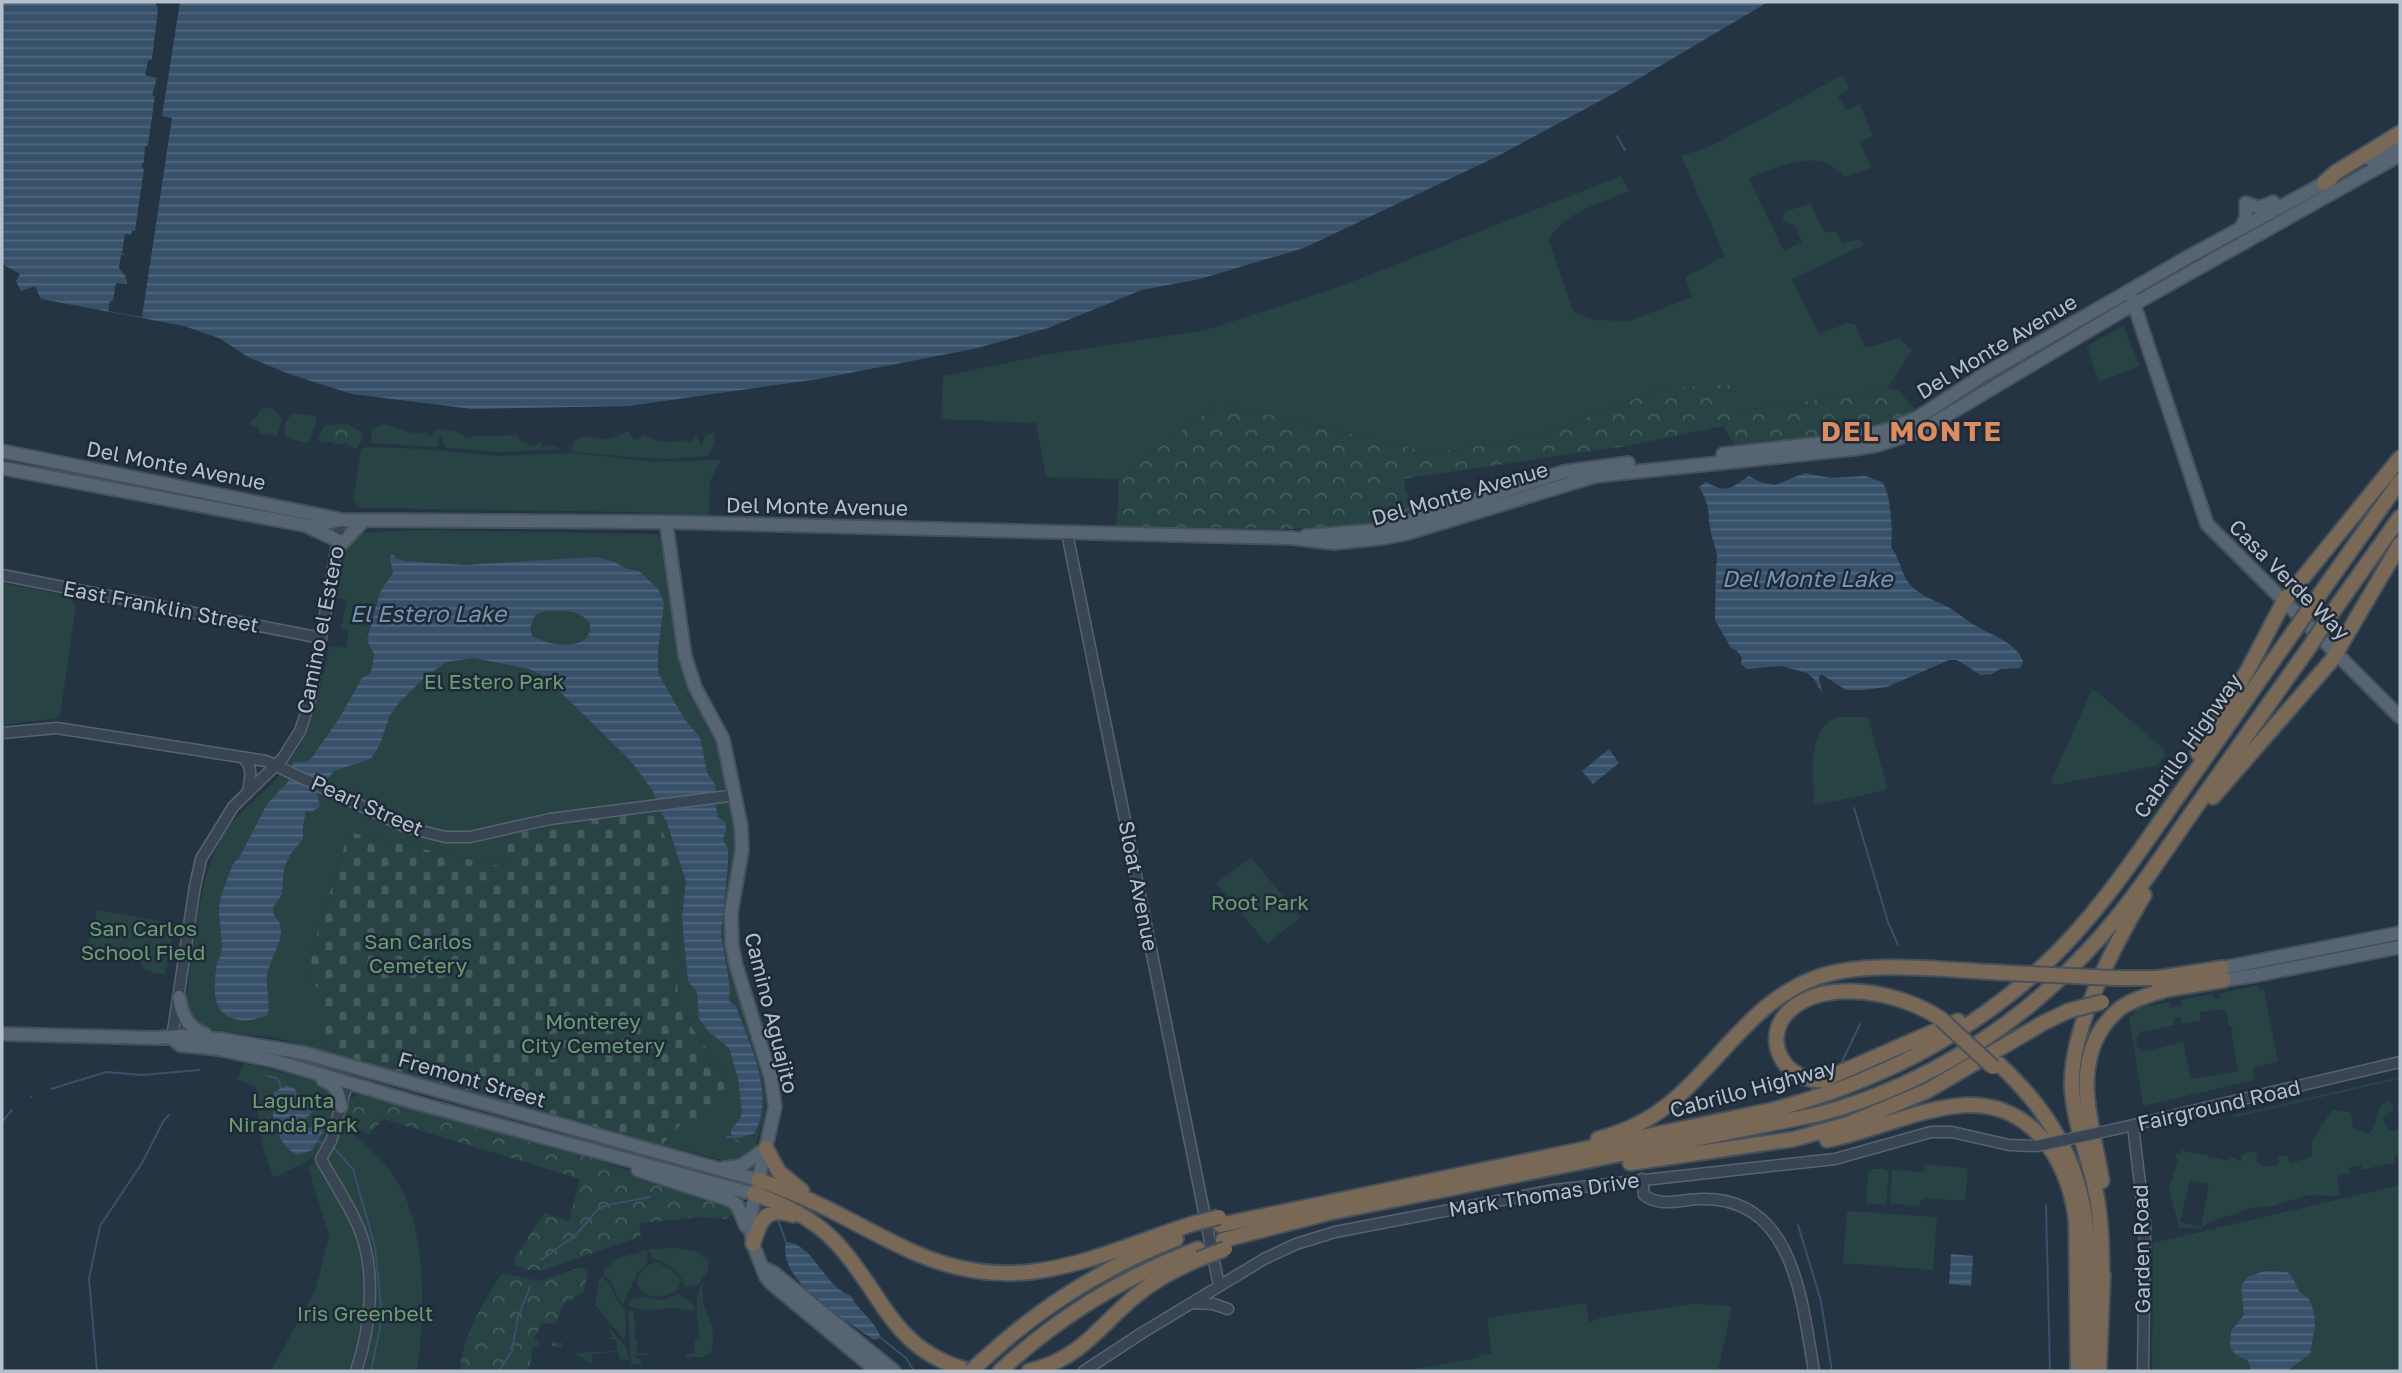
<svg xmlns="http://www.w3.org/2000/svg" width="2402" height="1373" font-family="'Golos Text',sans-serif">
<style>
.green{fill:#274343;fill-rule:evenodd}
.forest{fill:url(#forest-crowns)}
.cemetery{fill:url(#cemetery-stones)}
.water{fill:url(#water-rules);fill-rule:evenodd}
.pier{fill:#243443}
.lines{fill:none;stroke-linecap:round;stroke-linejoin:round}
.stream{stroke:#37516b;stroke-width:2}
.minor-casing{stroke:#57636f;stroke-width:13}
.major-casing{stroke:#46515e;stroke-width:16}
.highway-casing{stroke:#44505c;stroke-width:18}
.minor{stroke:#394552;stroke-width:10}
.major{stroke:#576572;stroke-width:12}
.highway{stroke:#786855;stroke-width:14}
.minor-bridge-casing{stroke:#57636f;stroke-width:13;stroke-linecap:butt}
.highway-bridge-casing{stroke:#44505c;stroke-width:18;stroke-linecap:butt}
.minor-bridge{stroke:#394552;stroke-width:10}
.highway-bridge{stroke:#786855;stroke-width:14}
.labels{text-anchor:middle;stroke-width:5;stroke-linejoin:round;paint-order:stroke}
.street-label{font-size:21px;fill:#b6c0cc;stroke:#1e2a37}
.park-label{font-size:21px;fill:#6c9e73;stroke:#1e2a37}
.water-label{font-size:23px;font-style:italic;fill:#7494b1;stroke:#1e2a37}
.district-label{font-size:28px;font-weight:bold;letter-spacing:2px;fill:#dc8c61;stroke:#1e2a37}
</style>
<defs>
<pattern id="forest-crowns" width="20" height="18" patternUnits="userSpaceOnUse" patternTransform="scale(1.75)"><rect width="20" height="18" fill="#274343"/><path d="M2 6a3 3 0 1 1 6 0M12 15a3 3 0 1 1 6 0" fill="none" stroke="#445c5d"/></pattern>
<pattern id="cemetery-stones" width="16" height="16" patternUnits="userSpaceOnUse" patternTransform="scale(1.75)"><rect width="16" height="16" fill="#274343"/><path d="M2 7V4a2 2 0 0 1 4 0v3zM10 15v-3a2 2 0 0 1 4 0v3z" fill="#445c5d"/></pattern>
<pattern id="water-rules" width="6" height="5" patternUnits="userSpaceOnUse" patternTransform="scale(1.75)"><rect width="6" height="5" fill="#37516b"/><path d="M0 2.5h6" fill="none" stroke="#52687f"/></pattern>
</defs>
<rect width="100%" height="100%" fill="#243443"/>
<path class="green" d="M1843 75 1849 88 1838 96 1846 110 1860 104 1873 136 1860 142 1871 168 1844 177C1820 145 1777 167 1749 179L1784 251 1802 242 1795 226 1782 220 1785 212 1810 203 1825 233 1836 231 1842 243 1860 239 1864 245 1792 279 1819 334 1848 323 1856 325 1865 348 1900 338 1912 351 1887 389 1739 412 1666 387 1535 437 1431 453 1219 403 1118 479 1046 477 1036 423 941 419 943 376 1050 354 1206 330 1341 286 1621 176 1629 191C1602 203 1561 213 1549 241L1574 313 1597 320 1629 321 1692 297 1685 277 1725 256 1681 156 1711 146Z
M2123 326 2140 366 2099 382 2087 346Z
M265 407 273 409 282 419 277 436 260 433 257 426H250L251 421 259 414V411Z
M291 414 314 415 317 420 310 441 305 443 285 437V424Z
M383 424C397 427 414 437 426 432L430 437 437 429 455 431 469 438 475 436 518 435 521 442 534 446 539 444 540 440 542 447 553 445 559 449 495 452 446 448 440 435 438 446 435 447 372 443 371 433 373 429Z
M628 431 633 439 637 440 644 435C658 443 671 443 686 440L691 442 696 436 702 446 705 436 715 431 714 444 708 456 670 459 641 458 574 452 571 449 574 441C587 435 588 436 601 439 609 441 621 434 628 431Z
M366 447 406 448 501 456 574 453 655 462 721 460 710 481 709 516 630 512 361 508 353 500 361 449Z
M418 530 658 534 670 584 682 668 692 693 720 746 735 817 737 843 725 914 726 945 733 977 758 1052 766 1096 764 1118 754 1150 750 1155 733 1163 662 1145 681 1124 725 1090 722 1072 679 1009 673 921 676 881 655 813 604 818 510 834 503 867 349 832 305 972 324 995V1034L321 1050 277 1038 204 1029 192 1022 186 1006C191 958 198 882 220 840 234 814 258 799 277 778 311 739 320 694 329 646L346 648 349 631 341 629 347 600 337 599C341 578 340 543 361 533Z
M2 583 69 596 76 606 60 716 57 718 2 725Z
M2091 691H2096L2156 742 2164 750 2165 756 2159 764 2154 766 2053 785 2051 782Z
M1836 717H1868L1887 786 1885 790 1814 806C1814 775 1805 734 1836 717Z
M1251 858 1301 917 1267 944 1216 883Z
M97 910 175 924 165 975 145 970 140 963 87 947Z
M2258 985 2259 990 2264 989 2278 1062 2253 1068 2254 1080 2143 1106 2129 1016 2135 1015 2134 1009 2169 1002 2170 1008 2182 1005 2181 1000 2213 994 2214 999 2220 998 2221 993ZM2225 1009 2229 1026H2233L2231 1030 2238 1071 2191 1079 2183 1042 2142 1052 2140 1048H2137L2136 1039 2138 1038V1033L2174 1025V1018L2181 1017 2182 1024 2201 1020 2200 1012Z
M244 1063 315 1081 333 1089C336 1111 330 1141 313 1157 304 1165 285 1171 274 1178 260 1145 257 1122 256 1087L237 1079Z
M2398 1077 2400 1079 2237 1117 2230 1116Z
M2389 1101 2394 1109 2383 1118 2388 1130 2400 1131V1154L2394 1156 2395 1162 2362 1170 2361 1165 2349 1168 2350 1173 2337 1176 2340 1196 2309 1195 2272 1206 2252 1208 2210 1222 2201 1228H2179L2169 1189 2178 1159 2175 1158 2176 1153 2180 1154 2181 1150 2229 1161 2230 1157 2241 1161 2242 1155 2253 1151 2257 1155V1164H2261V1166H2275L2279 1163 2278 1157 2287 1155 2290 1163 2312 1157V1141L2332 1110 2350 1112 2353 1123 2352 1128 2369 1134 2373 1129 2380 1106ZM2190 1181 2209 1184 2201 1227 2180 1222Z
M345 1128C366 1143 388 1164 400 1186 427 1236 425 1317 417 1371H271L316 1288 329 1236 308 1167 321 1159Z
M1925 1164 1968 1168 1965 1201 1923 1198 1918 1206 1892 1204 1890 1202 1892 1170 1924 1172Z
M1872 1169H1885L1889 1173 1886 1205 1866 1203 1868 1172Z
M2400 1185V1371H2152L2153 1243Z
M1847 1211 1937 1217 1933 1270 1843 1263Z
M675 1248 698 1252 709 1261 708 1271 698 1285 685 1287C679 1270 668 1262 651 1258L649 1249Z
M647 1250 648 1262 637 1274 623 1304C614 1295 615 1283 604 1275V1270L618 1258Z
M656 1262 672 1270 680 1280 678 1289C665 1299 646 1300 637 1285 638 1274 645 1264 656 1262Z
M603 1277C613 1286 614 1300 625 1309L626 1330 624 1340 595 1305 599 1280Z
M704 1281C697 1313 720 1319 711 1353L703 1357H686V1354L694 1353 695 1339 699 1338C699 1321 691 1298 704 1281Z
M679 1294 693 1304 694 1312C671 1302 645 1316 628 1305L630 1300 644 1297 664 1300Z
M1586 1303 1589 1322 1603 1317 1694 1304 1732 1306 1718 1371H1401L1479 1358V1355L1492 1353 1487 1318Z
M630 1310 634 1311V1321H636L634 1338 636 1339 637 1353 661 1354 636 1355V1359H641V1364H631C631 1347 629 1330 628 1313Z
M608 1327 626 1347 629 1360 619 1359V1352L592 1354V1364L573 1353 617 1351V1339H607L612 1336Z"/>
<path class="forest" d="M1729 385 1739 412 1887 389 1898 390 1917 412 1887 425 1848 436 1736 447 1723 426 1626 446 1403 479 1413 515 1369 527 1289 529 1115 526 1118 509V479L1219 403 1431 453 1535 437 1666 387Z
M347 424 363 433C363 440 360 445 354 448L345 443 336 445 330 441 326 444 319 441V435L325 425Z
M357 1094 597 1160 729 1203 728 1206 733 1211V1214L726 1219 700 1217 642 1223 639 1228 641 1236 544 1270H527L515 1265V1258L544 1213 569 1221 580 1179 383 1119 369 1135 347 1121 343 1115 349 1101Z
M581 1267 588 1272 584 1292 563 1304 556 1324 542 1323 534 1339 563 1343 561 1347 552 1346V1342L539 1340 538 1346H533L529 1371H461C458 1345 487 1293 503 1273L539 1281Z"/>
<path class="cemetery" d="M655 813 670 850 676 881 673 921 679 1009 722 1072 725 1090 719 1107 704 1123 681 1124 662 1145 594 1128 321 1050 324 1034V996L305 972 349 832 503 867 510 834 604 818Z"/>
<path class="water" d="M2 2H1768L1611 95 1498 156 1304 248 1200 279 1142 290 1048 328 978 348 819 379 629 406 472 409 352 394 289 374 248 357 219 338 184 326 41 299 35 286 21 291 16 281 20 274 2 264Z
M1805 473 1831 478 1865 476 1882 482C1891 493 1893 532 1891 547 1900 558 1900 571 1908 582 1918 596 1935 600 1950 608 1961 615 1970 623 1981 629 1996 637 2018 644 2023 662L2020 668 2000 669 1992 674 1981 675 1957 660H1949L1887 687 1863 690H1846L1821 674 1819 677 1822 693 1814 679 1807 673 1781 666 1747 669 1741 664 1742 658 1737 651 1731 648 1715 620 1716 566C1719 554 1715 548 1712 537 1706 515 1713 510 1699 487L1706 482C1728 494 1731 488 1749 476L1760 482 1775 485Z
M392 554 397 559 405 561 465 565 596 557 615 562 627 569 639 571 659 590 664 604 658 650V673L685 720 700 737 707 772 716 786 714 798 718 818 726 822V831L723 839 728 849V863L721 934 730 988 729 1001 736 1006C750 1046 775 1091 755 1133L739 1138 734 1137 731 1134V1129L740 1119 742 1112 738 1078 729 1048 709 1032 699 1019 697 992 688 981 682 917 686 881 667 823 657 805 653 791 630 760 544 676 529 669 474 658 446 662 423 679 397 705 390 715 380 744 373 756 368 760 334 771 317 793 320 806 312 812 306 811 303 825V839L290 855 284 868 282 894 273 908 274 915C292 932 270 955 267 976 266 988 270 1000 268 1014 260 1019 250 1021 241 1020 209 1017 214 986 217 962 227 953 218 923 219 909 220 897 224 888 228 877 231 869 232 863 239 858L267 804 288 782 293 762H306L311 759 340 717 362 678 371 673 374 654 367 640 380 592 393 573 390 558ZM545 611C562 611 580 608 590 624 593 653 548 646 532 636L530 628 535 615Z
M1609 749 1619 763 1593 784 1582 771Z
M287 1085 295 1089 298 1096 314 1104 316 1109 303 1121 309 1128 316 1125 324 1130 312 1150 298 1155C276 1146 269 1113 274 1092Z
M786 1242C814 1244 823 1286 851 1296 859 1312 875 1320 881 1338L874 1340 865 1334C839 1315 777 1280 786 1242Z
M1951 1254 1973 1256 1971 1286 1949 1284Z
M2264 1271 2287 1272 2291 1275 2299 1291 2309 1299 2314 1312 2315 1326 2310 1354 2287 1371H2251L2248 1360 2236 1355 2230 1348 2231 1331 2244 1315 2241 1285 2248 1277Z"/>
<path class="pier" d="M155 2H180L162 116 172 118 142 317 108 311 110 301H113L116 283 127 284V279H124L126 277 119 268 121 255H126L122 253 125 234 131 235 132 231H135L144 169 141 167 144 161 145 147 148 145 155 96 152 95 157 78 145 75 148 61 152 59 158 9Z"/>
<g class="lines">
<path class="stream" d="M1617 136 1625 150
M1854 808 1888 922 1898 945
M1840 1066 1860 1024
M268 1076 278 1079 281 1088
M51 1089 106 1072 142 1075 199 1070
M31 1097 32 1096
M2 1122 12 1110
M727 1137H734L738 1142
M318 1141 323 1143
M334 1148 353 1169 375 1247 381 1307 380 1328 371 1371
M2046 1205 2050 1371
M778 1220 786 1242
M1798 1225 1821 1301 1832 1371
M541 1260 576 1235 597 1210 608 1205 650 1197
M881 1338 906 1358 914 1371
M97 1371 89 1279 100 1226 142 1163 164 1120 169 1115
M499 1371 512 1351 518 1317 530 1287"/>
<defs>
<path id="minor" d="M1067 533 1219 1286
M2 575 321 638
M2 733 57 728 266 761 406 827 445 837H470L550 819 736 795
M242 757C254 766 250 779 248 792
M172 1038 195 886 201 859 233 807 283 758 300 731 311 698 341 520
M348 1081 331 1141 321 1159C333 1181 348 1203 358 1226 377 1270 371 1327 356 1371
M2133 1126 2145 1226 2143 1371
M2116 1129 2400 1062
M1642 1179 1644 1195C1660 1208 1683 1199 1702 1199 1795 1197 1802 1303 1814 1371
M1193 1303 1213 1304 1228 1309
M1084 1371 1142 1333 1264 1259 1296 1244 1335 1232 1554 1190 1835 1159 1931 1132H1952L2009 1145 2037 1146"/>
<path id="major" d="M2370 159 2400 142
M2241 228 2246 218V203L2259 208 2273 202
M2132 298 2207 524 2400 717
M2 451 338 519
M1723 454 1845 441 1889 429 1917 418 1985 374 2188 257 2332 179
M2 468 309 526 341 520 666 522 1292 538 1334 543 1383 538 1408 533 1595 476 1853 449 1878 445 1922 430 2120 312 2400 155
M666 522 685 656 695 687 723 739 741 826 742 850 731 913 732 945 736 965 771 1078 775 1107 749 1223 754 1247 766 1277 771 1283 877 1371
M309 527 339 541
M1306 536 1381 530 1563 472 1628 463
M338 548 364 520
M2222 968 2400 933
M2224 980 2257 975 2400 947
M179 997C182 1015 187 1027 205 1034
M2 1034 156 1038 180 1036 219 1039 304 1053 758 1180
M172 1038 180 1045 218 1049 275 1061 417 1103 754 1194
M323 1080C337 1085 339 1093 341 1107
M724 1168 741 1166 766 1148
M638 1170 730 1200 737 1205 746 1226
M764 1268 774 1273 894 1371"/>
<path id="highway" d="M2324 183 2335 173 2400 133
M2310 608 2400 481
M2325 623 2400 517
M2198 753 2249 668 2284 601 2400 458
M2213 797 2332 660 2400 544
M2113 978H2158L2222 968
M2157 991 2224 980
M1941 1019C1904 993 1825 976 1789 1011 1760 1039 1785 1083 1823 1080L1958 1021
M1999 1064C2103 1162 2088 1240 2090 1371
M1598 1139C1624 1132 1648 1121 1669 1104 1721 1062 1752 1000 1818 977 1870 959 1953 971 2009 973
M1827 1140C1870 1132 1912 1111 1956 1106 2028 1097 2069 1157 2076 1221
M766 1148 779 1172 802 1191
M1630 1163 1794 1139 1848 1124 1927 1091 2043 1023 2068 1011
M758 1180C813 1197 861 1228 913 1252 1020 1300 1092 1256 1192 1224
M2102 1181C2094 1131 2072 1075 2102 1028 2108 1020 2116 1010 2125 1005 2137 998 2152 994 2165 990
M754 1194C787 1205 818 1221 841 1248 886 1300 895 1352 971 1371
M2076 1214 2078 1371
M1220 1225 1772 1110C1872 1084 1966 1037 2042 967 2092 921 2130 865 2169 809 2211 750 2253 690 2294 631
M1223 1240 1328 1213 1819 1114C1929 1085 2027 1021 2102 935 2136 896 2164 853 2193 811 2232 756 2271 701 2310 646
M753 1244C760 1220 766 1206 793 1215
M2102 1284C2102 1252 2102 1220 2095 1188 2088 1155 2074 1123 2072 1089 2069 1030 2114 945 2144 895
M983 1360C1040 1307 1104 1267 1176 1239
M1000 1371C1057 1318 1125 1276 1198 1249
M1029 1371C1083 1358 1098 1326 1138 1294 1156 1279 1178 1268 1199 1259
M2099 1371 2103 1275"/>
</defs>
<use href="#minor" class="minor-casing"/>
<use href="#major" class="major-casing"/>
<use href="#highway" class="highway-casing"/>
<use href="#minor" class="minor"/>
<use href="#major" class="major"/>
<use href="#highway" class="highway"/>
<defs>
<path id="minor-bridge" d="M2037 1146 2116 1129"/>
<path id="highway-bridge" d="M2294 631 2310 608
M2310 646 2325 623
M2009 973 2113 978
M2068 1011 2102 1002
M1941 1019 1993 1067
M1192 1224 1219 1217
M1199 1259 1225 1249
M971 1371 983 1360"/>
</defs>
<use href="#minor-bridge" class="minor-bridge-casing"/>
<use href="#highway-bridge" class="highway-bridge-casing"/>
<use href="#minor-bridge" class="minor-bridge"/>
<use href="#highway-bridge" class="highway-bridge"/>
</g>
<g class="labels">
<g class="street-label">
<text transform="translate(1997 347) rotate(-31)" y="7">Del Monte Avenue</text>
<text transform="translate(176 466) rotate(11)" y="7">Del Monte Avenue</text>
<text transform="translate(1460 494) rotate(-16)" y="7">Del Monte Avenue</text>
<text transform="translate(817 507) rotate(1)" y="7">Del Monte Avenue</text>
<text transform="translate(2289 580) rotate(45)" y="7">Casa Verde Way</text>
<text transform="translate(161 607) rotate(11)" y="7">East Franklin Street</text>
<text transform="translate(321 630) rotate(-79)" y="7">Camino el Estero</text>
<text transform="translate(2188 746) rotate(-55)" y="7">Cabrillo Highway</text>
<text transform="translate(367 806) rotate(24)" y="7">Pearl Street</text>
<text transform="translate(1138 886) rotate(79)" y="7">Sloat Avenue</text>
<text transform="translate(771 1013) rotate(76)" y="7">Camino Aguajito</text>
<text transform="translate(472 1080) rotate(16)" y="7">Fremont Street</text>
<text transform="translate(1753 1089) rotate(-15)" y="7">Cabrillo Highway</text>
<text transform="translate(2219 1106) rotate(-13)" y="7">Fairground Road</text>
<text transform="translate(1544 1195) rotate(-9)" y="7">Mark Thomas Drive</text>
<text transform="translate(2142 1249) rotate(-91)" y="7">Garden Road</text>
</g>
<g class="park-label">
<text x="494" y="689">El Estero Park</text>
<text x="1260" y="910">Root Park</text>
<text x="143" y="936">San Carlos<tspan x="143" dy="24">School Field</tspan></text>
<text x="418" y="949">San Carlos<tspan x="418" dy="24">Cemetery</tspan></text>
<text x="593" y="1029">Monterey<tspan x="593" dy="24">City Cemetery</tspan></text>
<text x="293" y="1108">Lagunta<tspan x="293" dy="24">Niranda Park</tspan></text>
<text x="365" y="1321">Iris Greenbelt</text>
</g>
<g class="water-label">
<text x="1807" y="587">Del Monte Lake</text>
<text x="428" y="622">El Estero Lake</text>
</g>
<g class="district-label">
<text x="1912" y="441">DEL MONTE</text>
</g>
</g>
<rect width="2402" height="1373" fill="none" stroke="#b6c0cc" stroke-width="7"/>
</svg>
